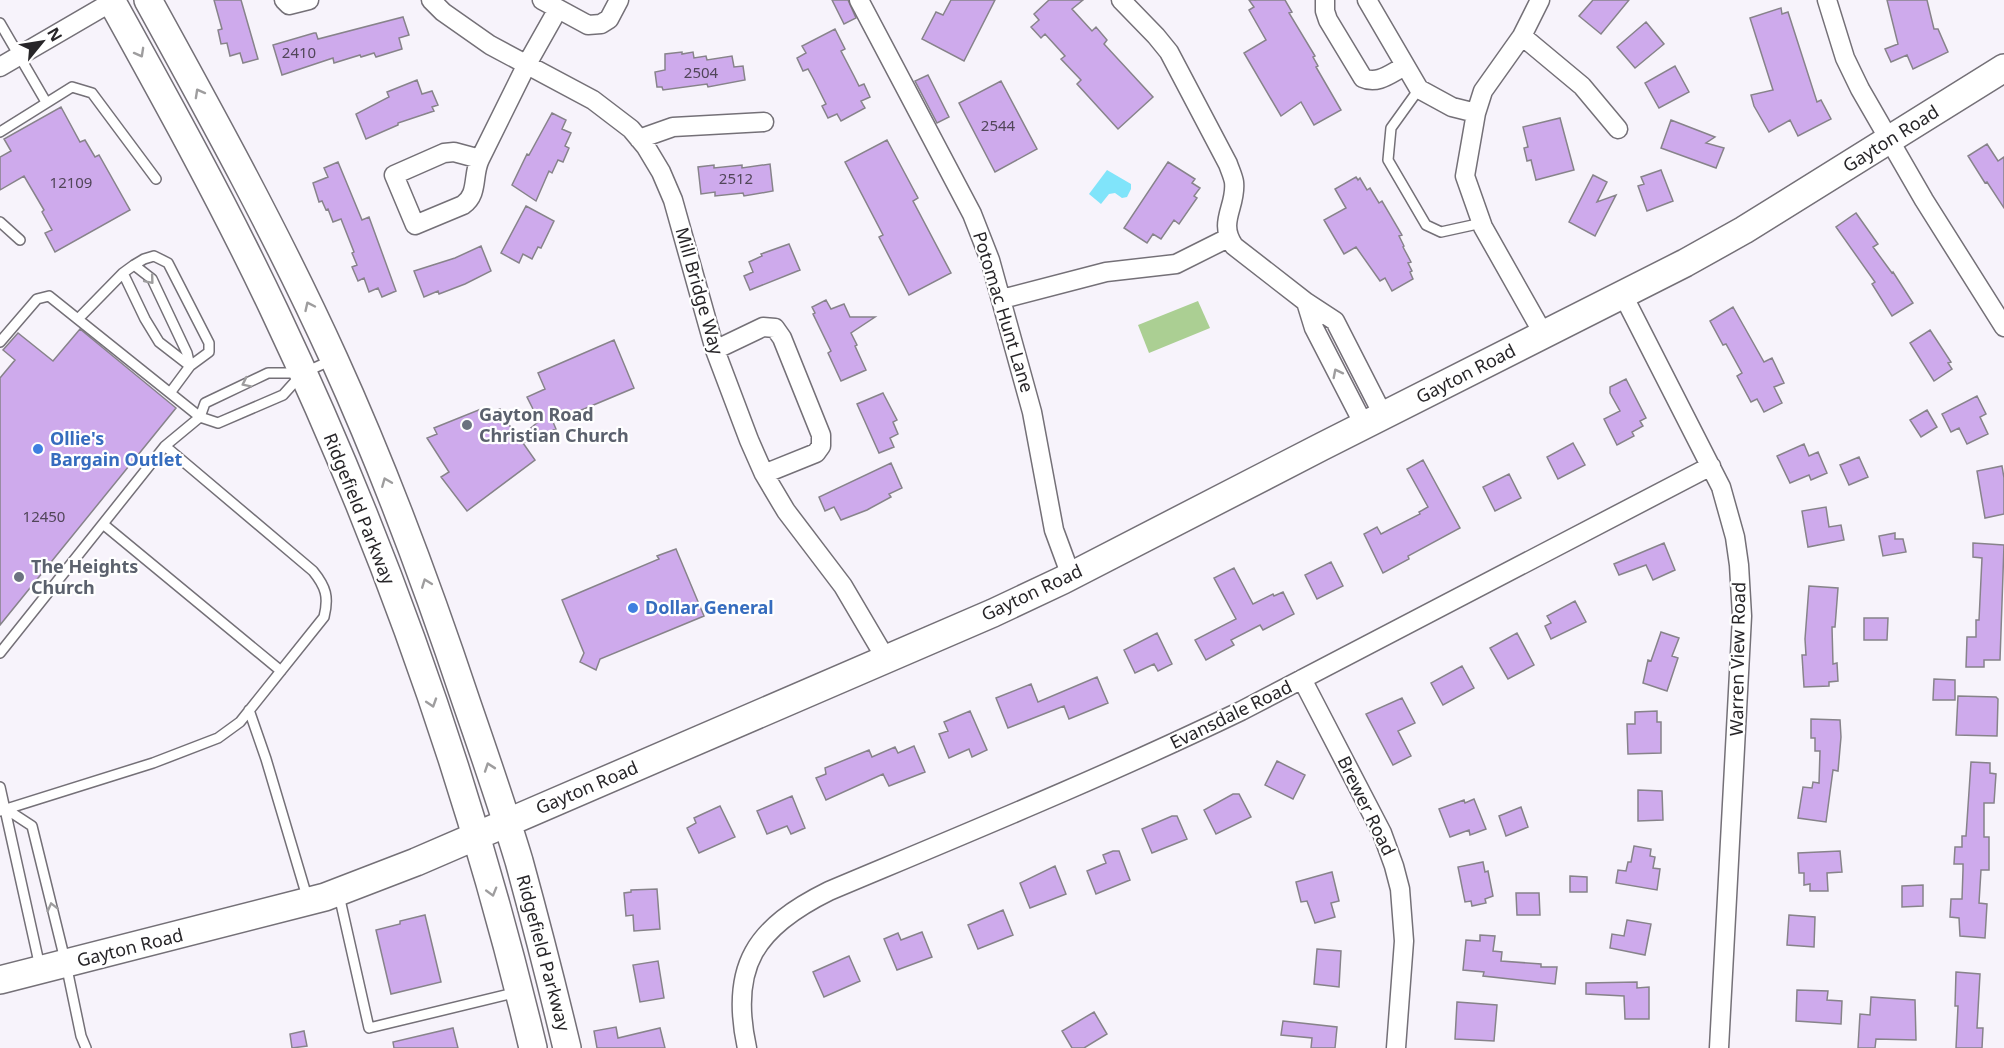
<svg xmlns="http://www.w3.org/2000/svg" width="2004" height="1048" font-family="'Noto Sans',sans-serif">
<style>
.green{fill:#abcf93}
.water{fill:#80e4fa}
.building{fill:#ceaaec;stroke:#87838a;stroke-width:1.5}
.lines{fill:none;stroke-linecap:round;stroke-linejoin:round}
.lane-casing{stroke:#747077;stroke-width:12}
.street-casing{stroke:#747077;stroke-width:21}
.secondary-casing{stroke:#747077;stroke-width:30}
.lane{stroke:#fff;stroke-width:9}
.street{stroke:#fff;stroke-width:18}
.secondary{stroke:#fff;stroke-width:27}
.oneway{stroke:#9e9d9e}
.worship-dot{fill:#6b7280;stroke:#fff;stroke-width:2}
.shop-dot{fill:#3f7fe0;stroke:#fff;stroke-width:2}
.labels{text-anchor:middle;stroke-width:4.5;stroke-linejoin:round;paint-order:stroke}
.number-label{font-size:15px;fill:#514659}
.street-label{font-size:18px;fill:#272528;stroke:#fff}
.worship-label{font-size:18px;font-weight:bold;fill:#5b616d;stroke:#fff;text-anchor:start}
.shop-label{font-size:18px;font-weight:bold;fill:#366cbe;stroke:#fff;text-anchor:start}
</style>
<rect width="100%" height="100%" fill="#f7f3fb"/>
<path class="green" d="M1198 301 1210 328 1149 353 1138 325Z"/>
<path class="water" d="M1107 170 1131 184V189L1127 197 1122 198 1115 193 1109 194 1101 204 1089 194Z"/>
<path class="building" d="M214 0H241L258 59 243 63 240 53 230 56 227 43 221 44 218 30 222 29Z
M832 0H848L856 18 844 24Z
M951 0H995L964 61 922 39 936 12 943 15Z
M1049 0H1083L1072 9 1092 31 1096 27 1107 40 1104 44 1153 97 1118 129 1077 84 1081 80 1061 59 1065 56 1045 34 1041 38 1031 27 1039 20 1034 14Z
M1249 0H1285L1292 12 1289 13 1315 56 1313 57 1318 66 1316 67 1341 110 1314 125 1301 102 1281 116 1244 53 1266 40 1249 10 1254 7Z
M1593 0H1629L1601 34 1579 16Z
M1887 0H1927L1934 29H1938L1948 52 1913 69 1907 55 1891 62 1885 49 1898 44Z
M1781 8 1782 14 1788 12 1817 102 1821 100 1831 119 1798 136 1790 120 1769 132 1754 106 1751 95 1773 90 1750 18Z
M403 17 409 35 399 38 402 49 376 57 374 53 361 57 360 55 334 63 333 58 282 75 273 45 314 33H316L318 39Z
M1646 22 1664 44 1635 68 1617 47Z
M835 29 845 49 841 51 854 76 859 86 864 84 870 97 861 101 865 108 841 121 837 114 828 118 822 106 826 104 813 78 808 69 803 71 797 58 806 53 802 46Z
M682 52V54L693 52 694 58 706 56 707 60 732 56 734 67 743 66 745 80 708 87 707 84 663 90 662 87H657L655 72 665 70V54Z
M1675 66 1689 92 1659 108 1645 83Z
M928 75 949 117 937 123 915 81Z
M417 80 422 94 432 91 438 105 432 107 434 111 398 123V125L366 139 356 114 389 97 387 92Z
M1001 81 1037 149 995 172 959 103Z
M61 107 80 142 85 140 95 157 99 155 130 210 55 252 45 233 52 230 42 212 44 210 24 176 0 190V157L11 151 4 139Z
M552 113 566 120 562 129 571 133 565 146 569 148 563 162 558 160 552 173 549 171 536 201 512 185 527 154 529 155Z
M1560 118 1574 170 1536 180 1531 160 1527 161 1524 148 1528 147 1523 127Z
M1671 120 1715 137 1706 143 1724 148 1716 168 1661 148Z
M887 140 918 198 913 201 951 273 909 295 879 237 883 235 845 162Z
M1987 144 1998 161 2004 157V208L1987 182 1985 183 1968 156Z
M338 162 362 220 369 217 396 291 382 297 378 288 369 292 364 278 358 281 352 267 357 265 352 253 354 252 341 219 333 222 328 209 326 210 322 201 319 202 313 183 328 177 324 168Z
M1168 162 1195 179 1192 183 1200 188 1194 196 1197 198 1179 224 1174 220 1161 239 1153 234 1147 243 1124 228Z
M770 164 773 191 744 196 743 193 715 196V192L701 194 698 167 714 165V168L742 165V168Z
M1661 170 1673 201 1647 211 1638 186 1644 184 1641 177Z
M1593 175 1607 182 1597 202 1616 195 1595 236 1569 222Z
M1356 177 1358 180 1360 178 1367 190 1370 188 1379 203 1382 201 1402 235 1399 236 1404 246 1403 247 1411 262 1408 263 1412 271 1410 272 1413 279 1392 291 1385 278 1380 281 1356 247 1344 254 1324 220 1346 208 1335 189Z
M526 206 554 221 541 248 538 247 532 259 523 254 519 263 501 253Z
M1856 213 1878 244 1873 247 1892 273 1893 272 1913 303 1892 316 1872 284 1875 282 1836 227Z
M789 244 800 270 750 290 744 276 753 272 749 262 762 256 761 254Z
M481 246 491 271 465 284 439 294 438 291 424 297 414 271 455 258Z
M826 300 831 309 844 304 850 317H875L851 333 857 345 855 346 866 370 841 381 828 353 831 351 813 314 815 313 812 307Z
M1733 307 1764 362 1772 358 1784 383 1774 387 1782 403 1764 412 1757 399 1751 402 1737 376 1742 373 1726 344 1723 345 1710 321Z
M80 329 176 408 0 625V378L15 360 3 350 18 333 53 361Z
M1930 330 1951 362 1948 363 1952 369 1934 381 1910 343Z
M614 340 634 388 553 422 556 429 523 443 535 460 467 511 441 477 449 472 427 438 437 434 434 428 486 407 487 414 500 409 503 417 519 438 539 421 527 397 545 389 538 373Z
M1626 379 1646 418 1640 421 1643 426 1632 432 1634 436 1617 445 1604 419 1620 411 1610 393V387Z
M883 393 897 420 893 422 898 434 890 438 894 447 879 453 857 404Z
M1977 396 1986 414 1980 417 1988 434 1967 444 1959 428 1951 432 1942 414Z
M1927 410 1937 427 1921 437 1910 420Z
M1573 443 1585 465 1558 479 1547 457Z
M1804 444 1809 456 1818 452 1827 473 1811 480 1809 475 1790 483 1777 456Z
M1859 457 1868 477 1849 485 1840 465Z
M1423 460 1460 528 1408 556 1409 559 1383 573 1364 534 1377 527 1381 534 1420 514 1419 512 1428 507 1407 469Z
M891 463 902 488 889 494 891 497 867 510 841 520 834 507 825 511 819 497Z
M2002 466 2004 478V514L1985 518 1977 471Z
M1509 474 1521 498 1495 511 1483 487Z
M1826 507 1829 527 1841 525 1844 540 1808 547 1802 511Z
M1895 533V539H1903L1906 552 1883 556 1879 536Z
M1664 543 1675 570 1653 580 1646 565 1619 575 1614 564Z
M1973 543 2004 545 2000 660H1984V667H1966L1967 637H1976V620H1979L1982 558 1973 557Z
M676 549 704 616 600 659 596 670 580 662 584 653 562 600 659 559 657 556Z
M1331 562 1343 586 1317 599 1305 575Z
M1234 568 1253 604 1273 594 1274 596 1283 592 1294 614 1263 630 1260 625 1231 640 1234 645 1206 660 1195 640 1236 619 1214 578Z
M1809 586 1838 588 1835 627H1832L1833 664 1837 663 1838 681 1829 682V686L1804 687 1802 655H1806L1805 639Z
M1575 601 1586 622 1551 639 1545 626 1551 623 1547 616Z
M1864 618H1888L1887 640H1864Z
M1661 632 1679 638 1672 656 1678 658 1667 691 1643 683 1648 660 1651 661Z
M1157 633 1172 664 1158 671 1154 664 1135 673 1124 650Z
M1517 633 1534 665 1508 679 1490 648Z
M1462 666 1474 688 1443 705 1431 683Z
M1097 677 1108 703 1069 719 1064 706 1008 728 996 698 1031 684 1038 702Z
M1934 679 1955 680V700H1933Z
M1958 696 1996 697 1998 699 1997 736 1956 735Z
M1402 698 1415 723 1398 731 1411 756 1393 765 1366 714Z
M970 711 987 750 972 757 969 749 949 758 939 734 948 731 944 722Z
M1657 711V722H1661V753L1628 754 1627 724H1635V712Z
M1811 719 1840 720 1841 737 1838 771 1833 770 1826 822 1798 818 1803 787 1812 788 1813 782 1819 783 1820 751H1815V738H1811Z
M914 746 925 772 889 786 883 774 826 800 816 778 826 774 825 768 869 750 872 757 895 747 898 753Z
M1277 761 1305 775 1293 799 1265 785Z
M1971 762 1990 763V773L1996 774 1994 803H1984V837H1989V870H1981L1979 903 1987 904 1985 938 1960 936 1959 918 1950 917 1951 899H1962L1963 870V864H1954L1955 847H1962V836H1966Z
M1638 790 1662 791 1663 820 1638 821Z
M1233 794H1239L1251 817 1216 834 1204 810Z
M792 796 805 828 791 834 787 826 767 834 757 811Z
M1474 799 1486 829 1470 835 1469 830 1450 837 1439 809 1464 800 1465 803Z
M720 806 735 837 699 853 687 828 696 823 694 818Z
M1521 807 1528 827 1506 836 1499 816Z
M1172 816H1177L1187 839 1152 853 1142 829Z
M1634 846 1651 849 1650 856 1655 857 1653 868 1660 869 1657 890 1616 883 1618 870 1626 871 1628 862H1631Z
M1113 851H1119L1130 880 1096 894 1087 871 1106 863 1103 855Z
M1840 851 1842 872 1827 873 1828 891H1810V884L1804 885V873H1799L1798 853Z
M1483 862 1485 872 1488 871 1493 896 1485 899 1486 903 1472 906 1471 901 1465 902 1458 867Z
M1055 866 1066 894 1030 908 1020 883Z
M1332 872 1339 901 1331 903 1335 917 1315 923 1307 901 1301 902 1296 882Z
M1570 876 1587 877V892H1570Z
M1923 885V906L1902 907V886Z
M657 889 660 929 634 931 633 915 626 916 624 893 631 892V890Z
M1516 893H1539L1540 915H1517Z
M1003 910 1013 935 978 949 968 925Z
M425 915 441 982 391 994 376 930 400 924V921Z
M1789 915 1815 917 1814 947 1787 945Z
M1627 920 1651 924 1645 955 1610 948 1612 934 1624 936Z
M922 932 932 957 897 970 884 939 898 933 901 940Z
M1480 935 1495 936 1493 951 1502 952 1501 961 1541 964V967H1557L1555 984 1483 976 1484 972 1463 970 1466 940 1480 941Z
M1317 949 1341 951 1339 987 1314 984Z
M849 956 860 981 824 997 813 972Z
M658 961 664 998 640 1002 633 965Z
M1956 972 1980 974 1977 1028H1983L1982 1048H1956L1958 1006H1955Z
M1637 982V988L1649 987V1019H1625L1624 996 1586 994V983Z
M1797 990 1828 991 1827 1000 1842 1001 1841 1024 1796 1021Z
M1871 997 1915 1000 1916 1040 1876 1039 1875 1048H1858L1860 1014 1870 1015Z
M1457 1002 1497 1005 1494 1041 1455 1039Z
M1094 1012 1107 1034 1084 1048H1072L1062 1031Z
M1283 1021 1337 1027 1335 1048H1311L1312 1038 1281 1035Z
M616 1027 618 1038 660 1028 665 1048H597L594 1031Z
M453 1028 458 1048H394L393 1042Z
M304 1031 307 1046 292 1048 290 1034Z"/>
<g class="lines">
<defs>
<path id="lane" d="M0 23 46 102
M1419 89 1391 128 1388 160 1426 225 1441 232 1482 223
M0 132 72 87 92 93 156 179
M0 222 20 240
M123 273 145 319 159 342 190 366 209 352V343L168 263 154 256 144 259 134 265
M78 319 123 273 134 265 152 279 187 353 190 366 170 393
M0 342 37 299 49 296 200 417 165 446 0 653
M301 375 283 395 218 423 200 417 205 403 268 373H303L332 360
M103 524 281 671
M249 710 266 759 308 900
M0 787 40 967
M6 809 32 826 66 964 81 1036 86 1048
M0 811 153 763 218 738 240 722 324 617C329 597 326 587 313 571L165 446
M339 895 369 1028 518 992"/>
<path id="street" d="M284 0 289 5 309 0
M431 0 443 12 490 45 593 100 631 129 646 147 661 172 673 200 715 350 749 440 764 474 786 511 843 586 886 659
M542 0 588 25 601 24 609 19 619 0
M859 0 972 214 990 260 1032 412 1054 530 1071 576
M1121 0 1156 36 1169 52 1228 164C1230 170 1233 176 1234 182 1237 206 1217 222 1234 246L1306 302
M1325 0V11L1328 20 1363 78C1378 85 1391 73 1405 66
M1367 0 1419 89 1452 107 1476 113
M1540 0 1522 36 1483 91 1476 113 1465 176 1483 227 1544 335
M1827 0 1845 58 1860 89 1924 200 2004 327
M1522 36 1582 86 1618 129
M0 67 115 0
M639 139 673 127 764 122
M480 159 454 152 444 153 394 175 415 225 463 205C479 194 472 175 480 159L527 64 558 9
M1623 295 1721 487 1735 537 1739 565 1742 616 1740 654 1719 1048
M1002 299 1106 272 1176 264 1228 238
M715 350 763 327 775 328 782 338 821 435V446L816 453 764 474
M1364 425 1314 328 1306 302 1335 321 1383 415
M1302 679 1382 833 1394 866 1400 889 1404 941 1396 1048
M747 1048C729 966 756 927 829 891 967 833 1106 776 1241 711L1711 466"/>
<path id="secondary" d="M111 0C168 103 225 206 275 312 386 546 473 796 533 1048
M148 0C213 118 278 236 334 359 385 471 428 587 467 704 485 756 503 808 519 861 536 923 552 985 567 1048
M0 980 325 897 416 862 993 613 1063 580 1321 447 1685 263 1744 230 2004 68"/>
</defs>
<use href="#lane" class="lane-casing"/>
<use href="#street" class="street-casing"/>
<use href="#secondary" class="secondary-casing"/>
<use href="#lane" class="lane"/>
<use href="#street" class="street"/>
<use href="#secondary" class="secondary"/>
</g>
<defs><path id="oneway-chevron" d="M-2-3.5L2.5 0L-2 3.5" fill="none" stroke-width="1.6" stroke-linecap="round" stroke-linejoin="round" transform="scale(1.5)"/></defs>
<g class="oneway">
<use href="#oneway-chevron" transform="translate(140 53) rotate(61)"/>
<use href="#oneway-chevron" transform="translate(199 93) rotate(-119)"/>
<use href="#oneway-chevron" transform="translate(150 280) rotate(50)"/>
<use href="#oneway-chevron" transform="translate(309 306) rotate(-115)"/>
<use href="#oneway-chevron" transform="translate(1337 373) rotate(-117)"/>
<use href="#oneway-chevron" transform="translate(246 383) rotate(154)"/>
<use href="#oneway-chevron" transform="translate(386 482) rotate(-112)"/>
<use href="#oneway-chevron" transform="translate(426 583) rotate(-111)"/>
<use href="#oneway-chevron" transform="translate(432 703) rotate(72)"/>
<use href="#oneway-chevron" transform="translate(489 767) rotate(-109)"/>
<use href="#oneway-chevron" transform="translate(492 892) rotate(74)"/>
<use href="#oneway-chevron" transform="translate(52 907) rotate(-104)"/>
</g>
<g class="worship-dot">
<circle cx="467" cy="425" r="6"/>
<circle cx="19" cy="577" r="6"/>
</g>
<g class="shop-dot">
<circle cx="38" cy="449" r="6"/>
<circle cx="633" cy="608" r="6"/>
</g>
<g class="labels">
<g class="number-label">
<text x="299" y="58">2410</text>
<text x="701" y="78">2504</text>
<text x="998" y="131">2544</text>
<text x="736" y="184">2512</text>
<text x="71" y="188">12109</text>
<text x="44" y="522">12450</text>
</g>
<g class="street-label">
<text transform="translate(1891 139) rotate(-32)" y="6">Gayton Road</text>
<text transform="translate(699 291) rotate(74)" y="6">Mill Bridge Way</text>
<text transform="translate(1003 312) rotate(73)" y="6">Potomac Hunt Lane</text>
<text transform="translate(1466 374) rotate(-27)" y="6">Gayton Road</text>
<text transform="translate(359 509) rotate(68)" y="6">Ridgefield Parkway</text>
<text transform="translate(1032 593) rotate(-25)" y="6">Gayton Road</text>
<text transform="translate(1738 659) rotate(-89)" y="6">Warren View Road</text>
<text transform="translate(1231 715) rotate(-26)" y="6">Evansdale Road</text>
<text transform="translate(587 788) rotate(-23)" y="6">Gayton Road</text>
<text transform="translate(1366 806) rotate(64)" y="6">Brewer Road</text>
<text transform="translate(130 948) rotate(-14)" y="6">Gayton Road</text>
<text transform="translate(543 953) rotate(75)" y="6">Ridgefield Parkway</text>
</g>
<g class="worship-label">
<text x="479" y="421">Gayton Road<tspan x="479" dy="21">Christian Church</tspan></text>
<text x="31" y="573">The Heights<tspan x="31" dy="21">Church</tspan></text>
</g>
<g class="shop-label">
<text x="50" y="445">Ollie's<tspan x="50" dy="21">Bargain Outlet</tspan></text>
<text x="645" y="614">Dollar General</text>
</g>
</g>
<g transform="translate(42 42) rotate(60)" stroke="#ffffff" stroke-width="4.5" paint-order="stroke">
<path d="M0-4.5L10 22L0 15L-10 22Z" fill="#272528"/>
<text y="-9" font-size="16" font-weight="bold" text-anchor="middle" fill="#272528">N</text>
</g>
</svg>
